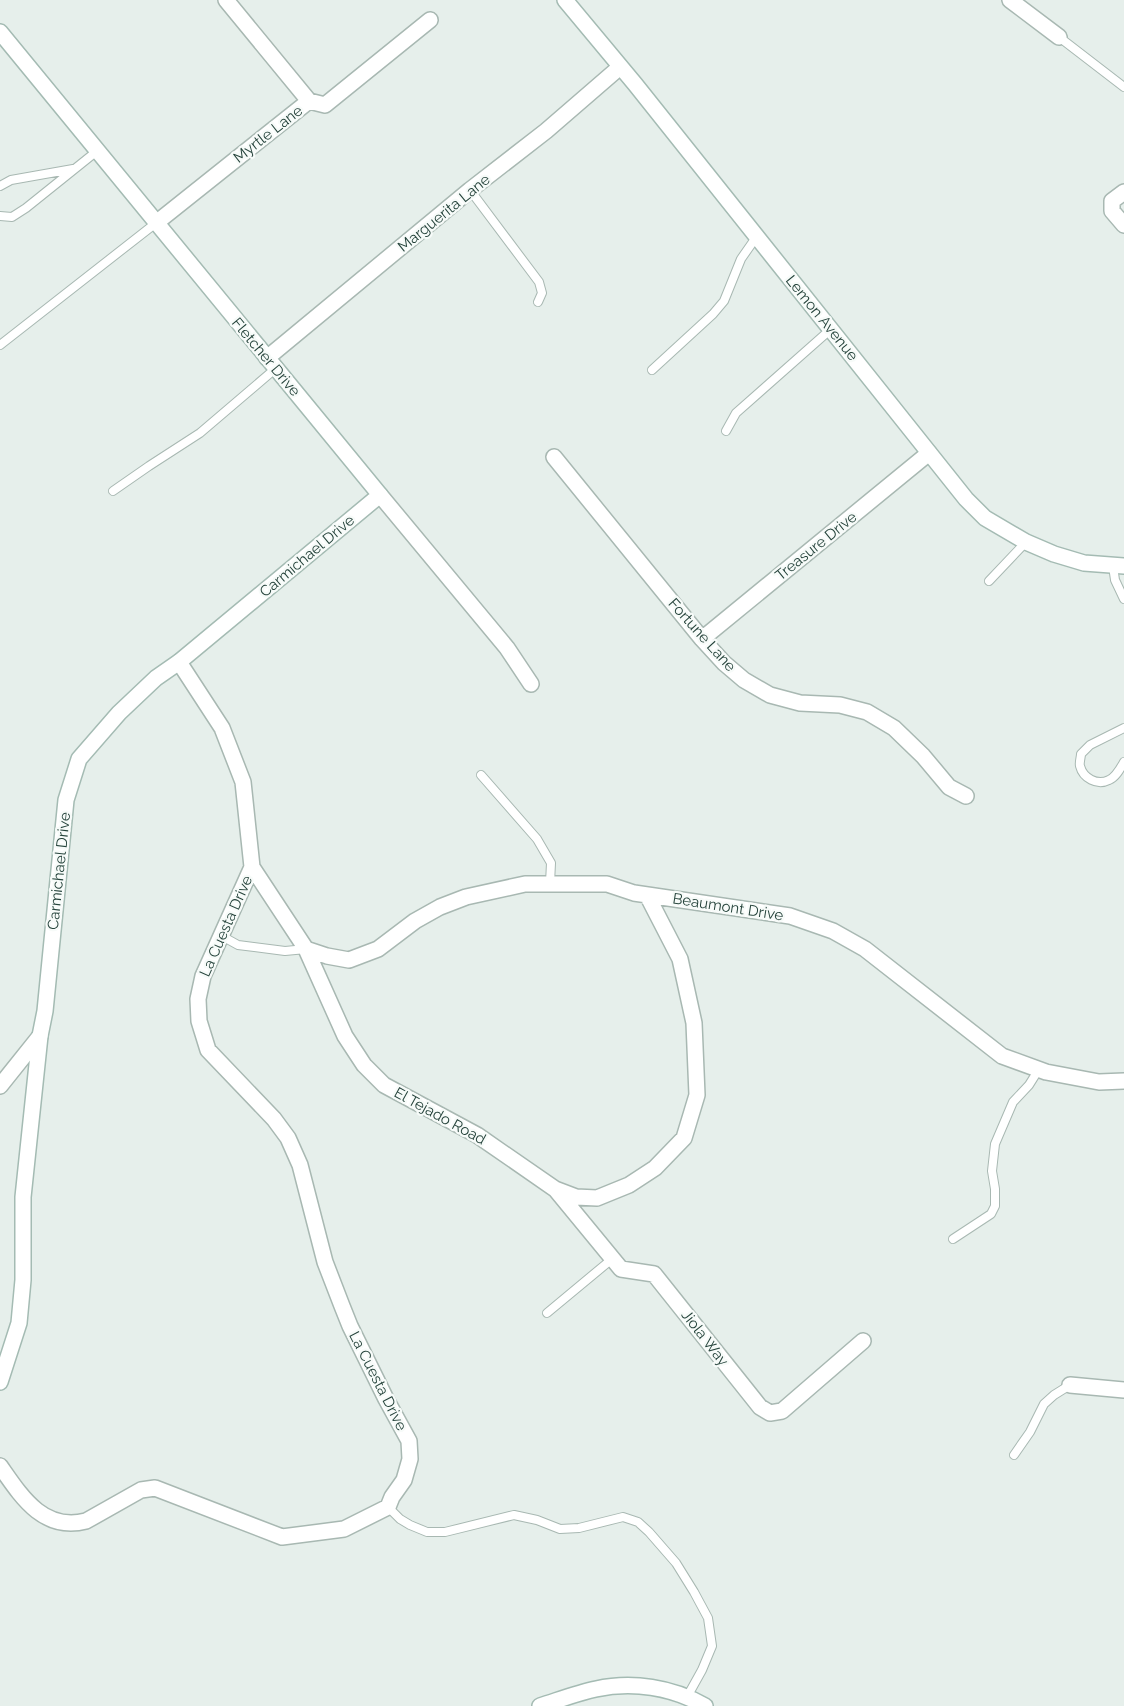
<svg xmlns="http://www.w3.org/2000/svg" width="1124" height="1706" font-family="Raleway,sans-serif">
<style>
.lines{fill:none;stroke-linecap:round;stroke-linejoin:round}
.lane-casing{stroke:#a8b8b2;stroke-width:10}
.street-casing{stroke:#a8b8b2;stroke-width:18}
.secondary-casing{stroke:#a4bbb3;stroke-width:18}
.lane{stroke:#fff;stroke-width:8}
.street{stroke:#fff;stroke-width:15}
.secondary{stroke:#fff;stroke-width:15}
.labels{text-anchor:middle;stroke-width:4.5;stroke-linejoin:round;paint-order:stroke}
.street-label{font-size:15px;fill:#24423a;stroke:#f7fbf9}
</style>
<rect width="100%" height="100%" fill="#e6efeb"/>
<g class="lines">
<defs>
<path id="lane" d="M1059 37 1124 87
M0 186 11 180 73 169
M470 190 539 282 542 293 538 302
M0 216 12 217 26 208 97 151
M0 345 156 223
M652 370 713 314 724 301 741 259 757 236
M726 431 736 413 831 329
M113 491 149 466 200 433 275 369
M1113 566 1115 580 1124 599
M989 581 1026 542
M1124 728 1090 745 1081 754C1081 757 1079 763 1080 766 1083 778 1097 786 1109 780 1116 777 1120 769 1124 762
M481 775 537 839 551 863 550 883
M220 935 238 945 285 951 306 949
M953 1239 991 1214 995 1206V1189L992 1171 995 1144 1013 1102 1029 1085 1039 1069
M547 1313 612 1259
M1014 1455 1030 1432 1044 1404 1054 1395 1070 1385
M388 1507 400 1519 410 1525 427 1532H445L514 1515 537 1520 560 1529 579 1528 623 1517 638 1522 649 1532 676 1563 694 1592 708 1618 712 1646 702 1670 687 1697"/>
<path id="street" d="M226 0 309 101
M1010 0 1059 37
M1124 192 1112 201V211L1124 225
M156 223 309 101 325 105 430 20
M267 358 470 190 546 131 620 67
M554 457 702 639 724 663 744 680 770 695 800 703 840 705 867 712 894 728 923 756 949 787 966 796
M380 495 507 648 531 684
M702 639 929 453
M179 662 222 728 243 782 252 867 306 949 345 1036 364 1065 384 1085 477 1135 555 1189 576 1197 597 1198 629 1185 655 1168 684 1138 697 1095 694 1023 680 959 647 895
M306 949 327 956 349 960 378 949 415 921 440 907 466 897 525 884H607L634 893 790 916 833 931 865 949 1002 1056 1046 1072 1099 1082 1124 1081
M0 1086 40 1036
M556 1190 621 1269 654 1274 760 1407 770 1413 782 1411 863 1341
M1070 1385 1124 1390
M0 1466C21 1496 43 1532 86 1521L141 1490 155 1488 282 1537 344 1529 388 1507 392 1497 404 1480 410 1459 409 1441 386 1399 350 1326 342 1306 325 1262 300 1165 288 1138 274 1119 208 1050 199 1021 198 999 203 976 252 867"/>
<path id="secondary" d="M565 0 635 84 966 499 985 518 1026 542 1054 554 1084 563 1124 566
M0 32 380 495 179 662 156 678 119 713 79 759 66 800 45 1011 40 1036 23 1197V1280L19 1323 0 1382
M540 1706C559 1700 577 1693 596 1689 632 1681 672 1687 705 1706"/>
</defs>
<use href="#lane" class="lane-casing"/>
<use href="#street" class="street-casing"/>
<use href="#secondary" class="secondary-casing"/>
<use href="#lane" class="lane"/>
<use href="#street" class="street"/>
<use href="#secondary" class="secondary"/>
</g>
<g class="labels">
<g class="street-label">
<text transform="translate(268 134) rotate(-38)" y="5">Myrtle Lane</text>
<text transform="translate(444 213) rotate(-39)" y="5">Marguerita Lane</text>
<text transform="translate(822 318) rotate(51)" y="5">Lemon Avenue</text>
<text transform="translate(266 357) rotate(50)" y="5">Fletcher Drive</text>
<text transform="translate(816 546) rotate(-39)" y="5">Treasure Drive</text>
<text transform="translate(307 556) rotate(-40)" y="5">Carmichael Drive</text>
<text transform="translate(702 635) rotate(48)" y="5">Fortune Lane</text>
<text transform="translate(59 871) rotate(-84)" y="5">Carmichael Drive</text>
<text transform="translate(728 907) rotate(9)" y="5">Beaumont Drive</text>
<text transform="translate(226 926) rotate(-66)" y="5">La Cuesta Drive</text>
<text transform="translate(440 1116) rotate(29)" y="5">El Tejado Road</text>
<text transform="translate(705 1338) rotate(52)" y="5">Jiola Way</text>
<text transform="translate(378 1381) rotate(63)" y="5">La Cuesta Drive</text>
</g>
</g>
</svg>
